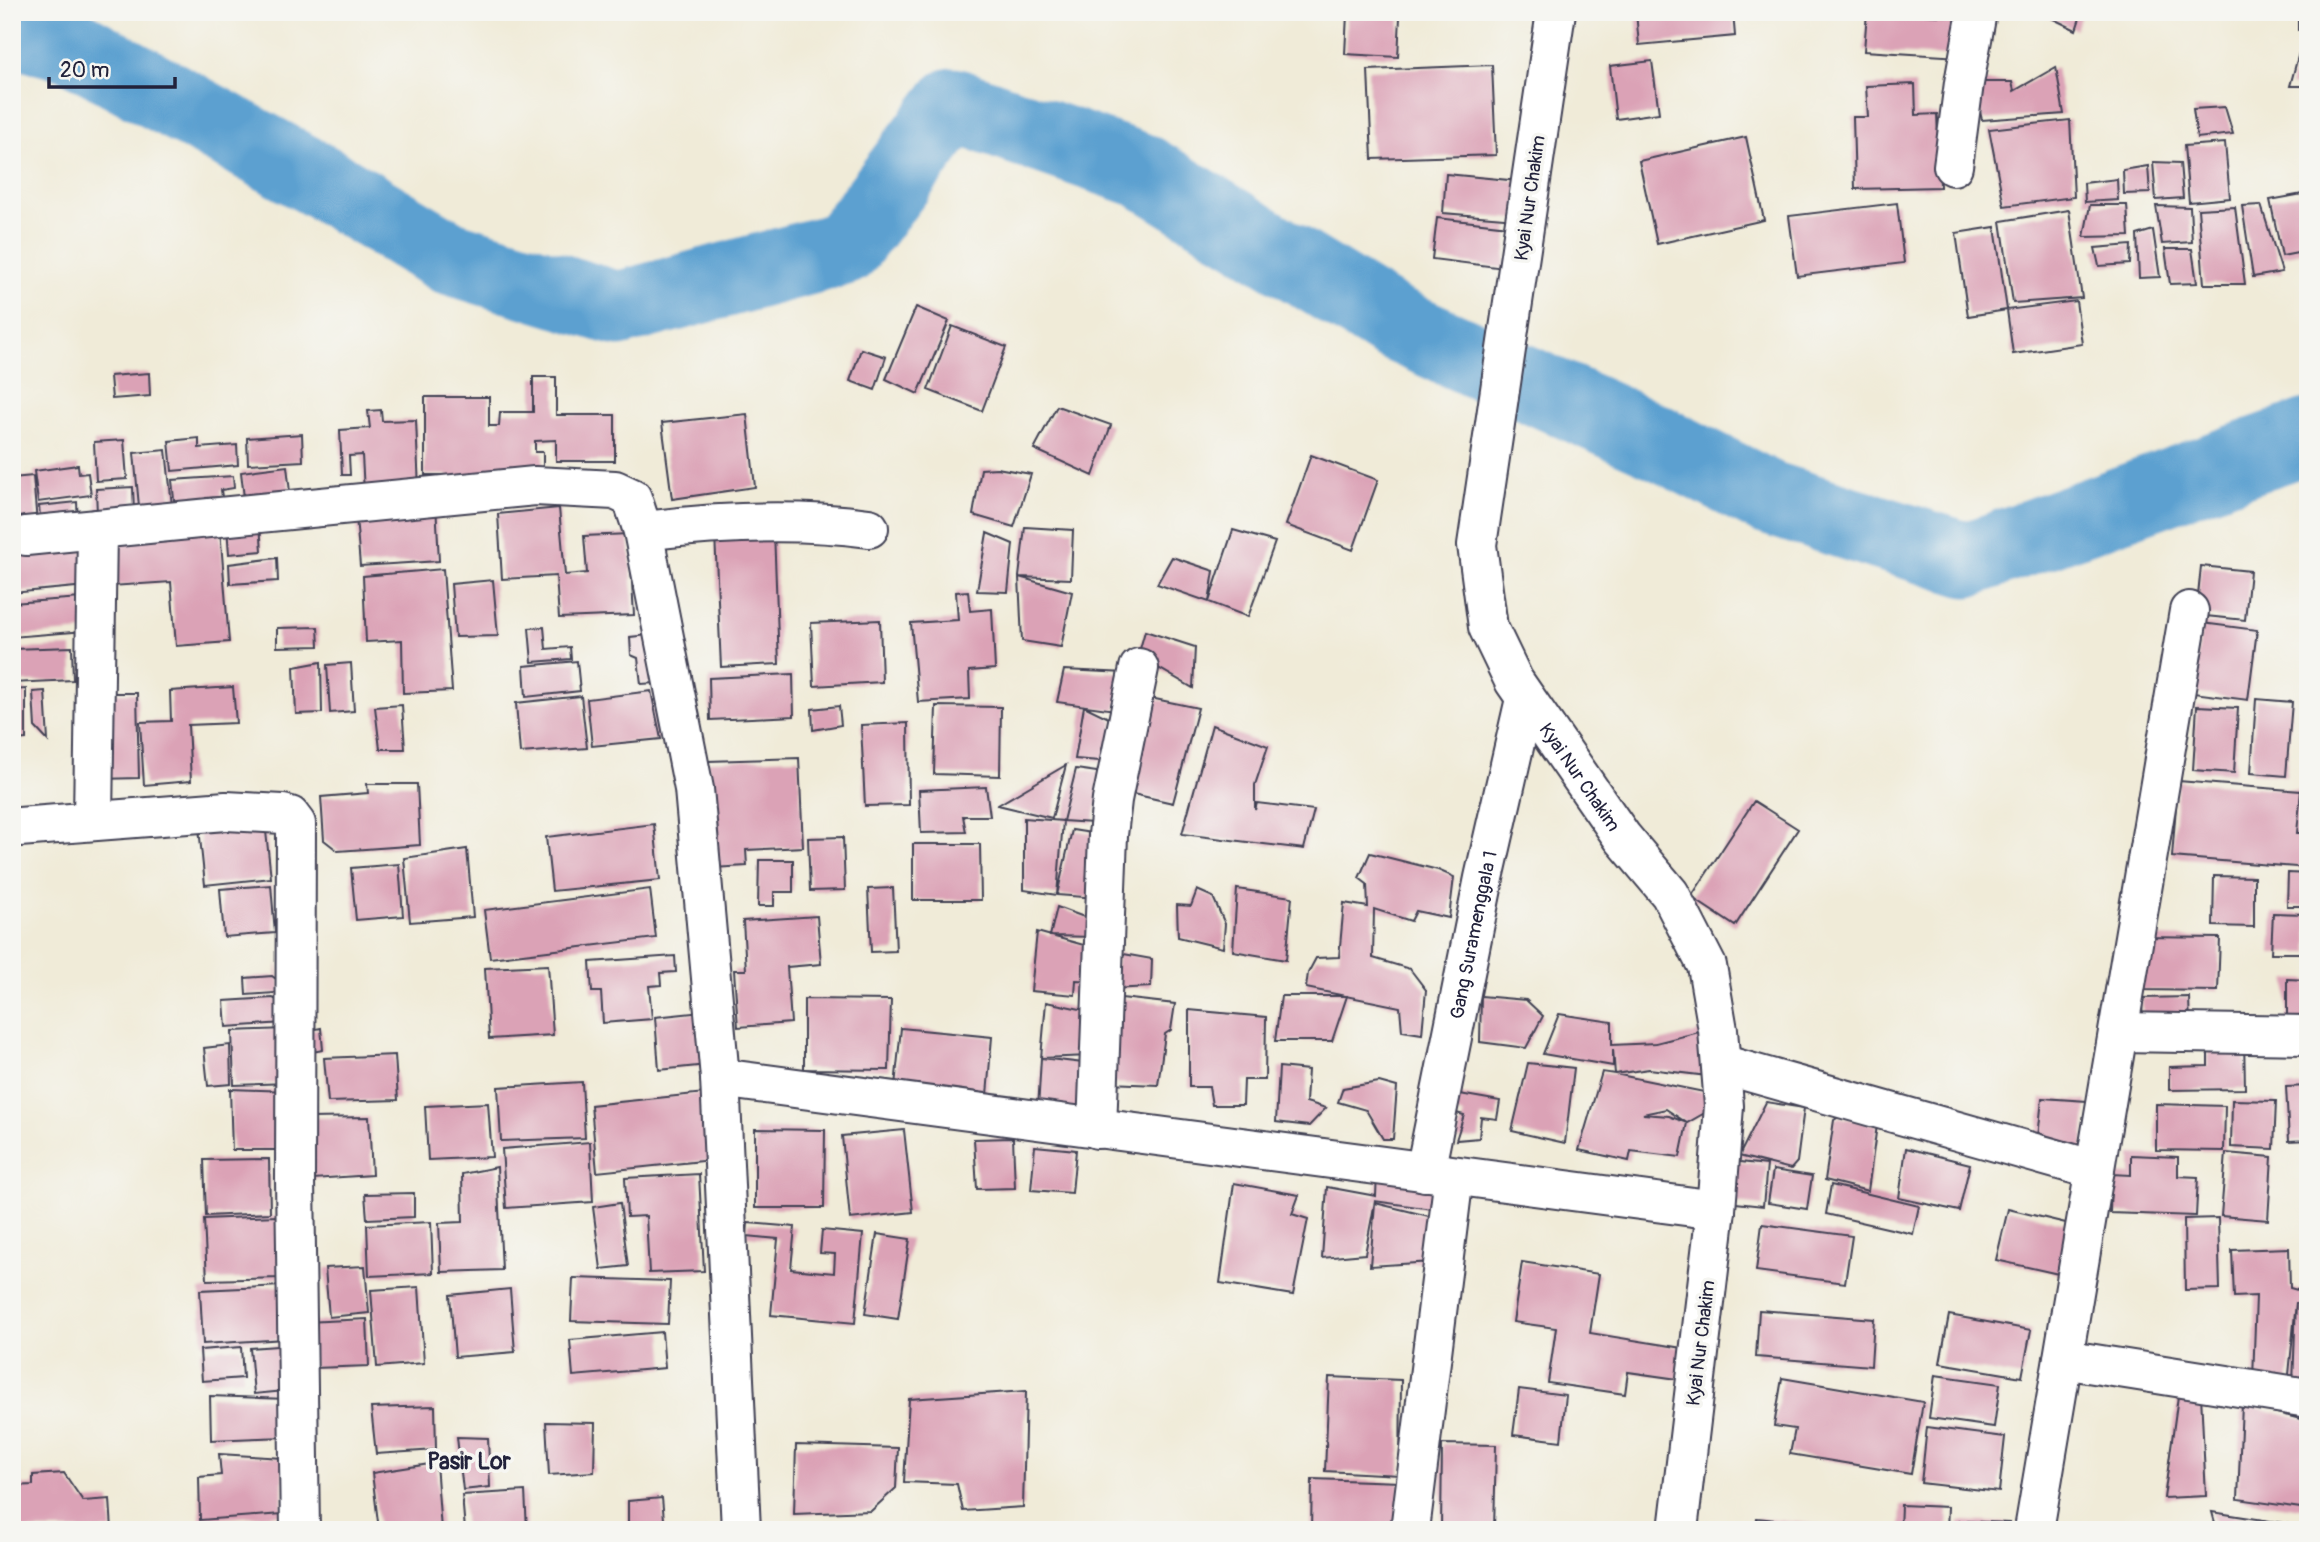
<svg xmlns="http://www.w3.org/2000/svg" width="2320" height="1542" font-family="Pangolin,sans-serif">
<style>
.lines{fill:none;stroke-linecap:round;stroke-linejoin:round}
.river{stroke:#5ca0d0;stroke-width:75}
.building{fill:#dba2b6}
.minor-casing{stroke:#414053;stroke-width:42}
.minor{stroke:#fff;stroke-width:38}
.labels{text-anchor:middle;stroke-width:7;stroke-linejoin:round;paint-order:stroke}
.street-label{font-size:19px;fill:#22223b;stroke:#f6f6f2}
.quarter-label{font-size:23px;font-weight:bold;fill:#22223b;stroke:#f6f6f2}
</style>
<rect width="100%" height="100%" fill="#f6f6f2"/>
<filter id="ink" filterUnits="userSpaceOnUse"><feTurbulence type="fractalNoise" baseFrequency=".0143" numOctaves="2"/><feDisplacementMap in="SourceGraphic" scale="14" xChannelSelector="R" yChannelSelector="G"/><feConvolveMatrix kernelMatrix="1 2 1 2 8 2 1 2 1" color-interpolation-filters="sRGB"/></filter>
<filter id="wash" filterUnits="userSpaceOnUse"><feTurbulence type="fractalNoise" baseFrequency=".00686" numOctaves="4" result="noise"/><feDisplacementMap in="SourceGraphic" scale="28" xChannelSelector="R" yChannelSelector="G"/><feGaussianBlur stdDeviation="1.57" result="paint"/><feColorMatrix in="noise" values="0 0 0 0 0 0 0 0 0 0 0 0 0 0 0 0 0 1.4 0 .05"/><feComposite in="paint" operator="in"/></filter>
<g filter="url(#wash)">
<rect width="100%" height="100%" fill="#f0ebd8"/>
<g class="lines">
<path class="river" d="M12 30 71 45 325 184 448 257 618 309 844 248 953 105 1143 171 1392 323 1658 442 1769 498 1967 560 2308 436"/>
</g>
<g id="blocks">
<path class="building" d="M1636 12H1733L1735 36 1639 45Z
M1867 12 1962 17 1960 57 1864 51Z
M2039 12H2082L2076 30Z
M2298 12H2308V30H2298Z
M1347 14 1400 17 1398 57 1345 54Z
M2303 38 2308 39V86H2290Z
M1652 61 1659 113 1616 119 1610 66Z
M1492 65 1496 155 1372 159 1368 70Z
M2056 67 2064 114 1982 120 1973 82H2012L2014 91Z
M1915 84 1916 115 1937 114 1940 187 1855 189 1853 117H1868L1866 86Z
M2225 107 2233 134 2197 138 2193 109Z
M2070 120 2074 197 2004 206 1989 129Z
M1746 137 1764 220 1657 244 1639 161Z
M2225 143 2230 198 2189 202 2184 146Z
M2153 162 2180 163 2183 198 2156 200Z
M2148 166 2150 193 2124 194 2123 170Z
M1446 174 1519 181 1516 219 1443 213Z
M2117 179 2118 200 2085 202 2084 183Z
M2308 193V251L2282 256 2270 200Z
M1897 203 1904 263 1797 276 1789 216Z
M2090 205H2127L2129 236 2084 237Z
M2261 205 2282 272 2253 277 2242 206Z
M2156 206 2190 207 2192 242 2162 244Z
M2235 207 2245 284H2204L2198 209Z
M2069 210 2082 298 2013 303 2001 221Z
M1437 218 1508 226 1504 268 1432 259Z
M1995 227 2007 310 2076 301 2082 344 2013 354 2007 310 1968 316 1956 233Z
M2153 230 2160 277 2139 278 2137 235Z
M2131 245 2130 264 2099 266 2095 248Z
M2165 249H2192L2197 283 2170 284Z
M916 307 949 321 918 394 886 379Z
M952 326 1006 347 982 411 928 390Z
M861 349 886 357 875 390 850 381Z
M149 373 150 396 112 399 110 376Z
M533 377H556V415H615V461H556V440L535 441V452H543V481L447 482V475H425V397H489V426H499L500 412H533Z
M1057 406 1111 425 1093 476 1034 449Z
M381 410 382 421 416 420 419 490 364 492 362 455 349 456 350 475H342L340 430 370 428 368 411Z
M747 414 755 487 672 499 662 423Z
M302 434 303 461 248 464 247 438Z
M199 438V448L237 445 238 465 172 471 169 441Z
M124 440 127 479 96 481 94 442Z
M166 450 173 515 140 517 134 453Z
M1311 455 1378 480 1353 550 1286 525Z
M78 465 79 474 88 473 91 495 38 502 34 471Z
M287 466 291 501 245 506 241 472Z
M997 468 1031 474 1014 527 973 515 981 469Z
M33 476 37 523 12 525V478Z
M233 476 234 488 221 490 222 497 206 498 207 506 175 509 172 480Z
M133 487 134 512 97 514 96 489Z
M77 502 78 523 41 526 39 506Z
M436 504 439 561 360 566 356 516Z
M559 508 565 575 587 573 584 536 629 534 634 615 559 618 556 576 502 579 498 514Z
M260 524 262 551 229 554 227 526Z
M1025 527 1073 530 1071 579 1019 577 1072 592 1061 647 1022 641 1019 577Z
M220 529 229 642 176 646 171 582 111 586 108 537Z
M1233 530 1275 542 1248 617 1209 602Z
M774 531 779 664 721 667 715 534Z
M987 533 1013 544 1008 592 977 591Z
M82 544 86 586 12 593V550Z
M1172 557 1214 571 1209 602 1157 584Z
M277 558 278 581 230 584 229 564Z
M2201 566 2250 571 2245 620 2196 615Z
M443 569 452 691 403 693 402 640 366 642 363 576Z
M493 580 498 636 455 637 451 584Z
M968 591 970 611 992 609 995 669 969 671 970 699 918 702 911 623 958 620 956 592Z
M81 598 85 631 12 637V603Z
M880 620 882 682 814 686 811 623Z
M2202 623 2257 630 2248 700 2193 693Z
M318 627 319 646 277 647V628Z
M544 627 546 649 570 647 571 659 532 662 529 628Z
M1145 631 1195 647 1193 688 1138 656Z
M648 635 656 683 641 684 638 658 631 655 630 637Z
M72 647 73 680 12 683V649Z
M577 661 580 691 526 697 524 666Z
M321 662 322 713 296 714 294 667Z
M351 663 354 711 330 713 327 665Z
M1064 670 1126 673 1115 710 1057 702Z
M793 674 794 716 710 720 709 678Z
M233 687 236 723 188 725 191 781 144 785 140 722 171 721 170 691Z
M26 689V739L12 740V690Z
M45 691 48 741 35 727 33 692Z
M651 691 661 739 592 746 587 699Z
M97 693H137L139 778 99 779Z
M581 696 587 748 520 753 516 703Z
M1141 696 1198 708 1173 803 1115 790Z
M2256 699 2292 702 2286 776 2251 773Z
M402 705 405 749H380L375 707Z
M839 706 841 725 813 730 812 709Z
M936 706 1001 707 1000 776 934 774Z
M1084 706 1113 720 1112 762 1075 759Z
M2197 706 2238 708 2234 773 2193 770Z
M908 723 909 805 865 806 861 725Z
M1212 725 1268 746 1255 785V810L1257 803 1314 810 1304 849 1182 834Z
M799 758 803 847 746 850 747 866 712 868 708 761Z
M1066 765 1052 818 998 805Z
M1076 769 1104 773 1093 823 1063 821Z
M2178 781 2301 791 2297 833H2308V868L2172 857Z
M367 784H417L420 845 338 851 324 840 321 797 368 793Z
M986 787 990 816H963L966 832 921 833 919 790Z
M1754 801 1798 829 1735 926 1691 897Z
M1024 818 1063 821 1057 895 1072 830 1098 834 1097 898 1057 895 1024 890Z
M265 822 271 878 205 885 199 828Z
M654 824 660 880 552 891 546 837Z
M843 837 845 890 810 891 808 838Z
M913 844H980L981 900H913Z
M467 849 473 917 410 922 404 858Z
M1370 853 1438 870 1454 877 1449 918 1416 911 1411 921 1374 909 1373 958 1410 969 1426 990 1422 1034 1402 1031 1400 1007 1306 988 1308 973 1316 958 1339 957 1344 903 1368 907 1367 884 1359 878Z
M759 860H793V892H774V906H758Z
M399 864 403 916 356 920 351 868Z
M2288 873 2308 874V906H2287Z
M2214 876 2254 877V927L2213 926Z
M271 885 275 933 224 937 220 889Z
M893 888 896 951 871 952 868 889Z
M650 889 656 938 490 958 484 910Z
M1237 889 1292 897 1286 960 1233 951Z
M1197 890 1213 897 1225 924 1223 948 1178 937 1177 905 1191 906Z
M1057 907 1095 921 1096 937 1050 936Z
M2273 913 2308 914V953H2271Z
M817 916 821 964 787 967 791 1023 738 1027 734 970H746L743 921Z
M1037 932 1091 947 1095 981 1076 980 1075 995 1031 991Z
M2141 937 2220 938 2218 991 2140 990Z
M1118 953 1152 959 1151 987 1111 989Z
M675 956 676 972 660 973 661 985 649 986 652 1019 603 1023 601 992H592L590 962Z
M277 963 282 997 275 993 246 995 245 978 272 976 276 979Z
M548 965 553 1035 489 1039 485 968Z
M2287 979 2308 980V1024H2287Z
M1281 996H1347L1332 1041H1275Z
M1481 996 1526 1000 1543 1016 1526 1048 1480 1042Z
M1112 997 1175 1004 1171 1030 1165 1034 1158 1085 1109 1083Z
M2189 997 2190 1029 2143 1030 2142 998Z
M273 998 283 1005 284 1023 226 1027 224 1001Z
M804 999 891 1000 889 1070 804 1069Z
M1046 1002 1095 1012 1089 1056 1041 1058Z
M1189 1010 1266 1017 1265 1080H1244L1243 1105H1212L1209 1087H1189Z
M702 1012 707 1065 659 1070 655 1017Z
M1559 1014 1612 1022V1045L1656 1043 1707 1030 1708 1076 1649 1069 1615 1074 1709 1093 1708 1111 1687 1123 1666 1109 1643 1114 1669 1116 1687 1123 1680 1157 1631 1151 1629 1161 1579 1150 1602 1072 1615 1074 1613 1049V1066L1543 1054Z
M321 1028 323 1050 307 1053 306 1031Z
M901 1028 992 1037 987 1095 895 1086Z
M286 1029 288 1083 234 1085 232 1031Z
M2244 1036 2245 1089 2169 1090V1067L2208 1066V1037Z
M230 1045 231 1084 208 1086 204 1048Z
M395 1055 398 1100 328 1102 324 1058Z
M1041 1058 1091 1064 1092 1108 1038 1109Z
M1528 1063 1574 1068 1565 1143 1512 1131Z
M1279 1067 1308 1070 1306 1102 1326 1108 1309 1126 1276 1122Z
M582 1082 585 1138 501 1141 498 1087Z
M1379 1082 1397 1087 1393 1139H1383L1366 1110 1338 1102 1343 1088Z
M2308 1086V1140L2289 1141 2286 1087Z
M230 1089 289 1091 288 1150H232Z
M714 1092 721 1159 597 1172 591 1105Z
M1454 1093 1500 1101 1497 1119 1481 1117 1479 1138 1456 1140 1464 1115 1448 1111Z
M2042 1098 2087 1101 2082 1153 2037 1148Z
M2232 1100 2276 1101 2274 1149 2231 1147Z
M1766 1102 1804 1108 1797 1162 1791 1169 1739 1156Z
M488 1103 492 1157 428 1160 425 1106Z
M2156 1104 2225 1106 2224 1151 2156 1150Z
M369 1117 372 1175 313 1179 310 1118Z
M1839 1117 1877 1125 1868 1191 1825 1180 1834 1120Z
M755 1129 825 1130 824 1208H755Z
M904 1130 913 1212 850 1219 842 1136Z
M1013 1138 1015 1188 977 1189 974 1139Z
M590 1142 593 1202 506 1208 502 1149Z
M1035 1146 1076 1150 1072 1193 1031 1190Z
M1906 1148 1970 1164 1959 1211 1899 1198Z
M2226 1153 2272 1157 2268 1220 2221 1216Z
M2131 1155 2178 1157V1176L2198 1177 2196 1216 2110 1213 2111 1174 2131 1175Z
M269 1159 270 1213 206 1216 204 1160Z
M1731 1161 1767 1165 1763 1206 1727 1202Z
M497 1167 502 1270 441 1272 439 1223 463 1222 462 1174Z
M1773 1170 1812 1176 1807 1209 1768 1203Z
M1377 1173 1444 1185 1439 1210 1375 1201 1365 1254 1322 1258 1327 1187 1376 1196Z
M699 1174 704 1271 649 1273 646 1216 627 1217 625 1178Z
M1234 1183 1299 1195 1292 1214 1308 1219 1293 1295 1220 1283Z
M1831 1185 1919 1206 1913 1234 1826 1214Z
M414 1193V1217L367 1219 365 1194Z
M620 1203 628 1266 601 1269 593 1207Z
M1375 1203 1437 1218 1432 1262 1370 1266Z
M2008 1209 2074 1225 2063 1275 1996 1260Z
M277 1216 279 1278 207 1280 204 1219Z
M2218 1218 2220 1289 2185 1290 2184 1219Z
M431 1222 433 1273 369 1276 367 1225Z
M748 1223 795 1227 791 1269 834 1273 835 1254 820 1253 822 1230 863 1234 855 1323 771 1315 778 1239 747 1236Z
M1762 1224 1852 1236 1845 1283 1756 1271Z
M877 1234 910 1239 898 1319 865 1314Z
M2289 1248 2290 1288 2308 1293V1387L2293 1385 2296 1302 2288 1385 2253 1380 2256 1296 2234 1297 2232 1250Z
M1522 1262 1599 1274 1590 1333 1683 1348 1678 1379 1628 1372 1625 1394 1548 1383 1556 1328 1513 1322Z
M365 1266 369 1313 329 1317 325 1268Z
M573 1278 670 1281 668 1324 571 1321Z
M282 1286 285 1339 203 1344 200 1290Z
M419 1287 424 1363 377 1367 371 1290Z
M510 1289 515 1352 455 1357 450 1295Z
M1759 1310 1874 1319 1871 1366 1756 1357Z
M1949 1315 2031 1330 2022 1377 1940 1363Z
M367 1319 369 1366 314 1368 306 1322Z
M662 1332 665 1368 573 1376 570 1340Z
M291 1345 295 1390 254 1394 250 1348Z
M241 1347 243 1378 202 1381 200 1350Z
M1935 1375 2000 1384 1994 1427 1929 1418Z
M1329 1377 1401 1380 1400 1475 1325 1471Z
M1782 1378 1923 1402 1911 1474 1790 1454 1795 1429 1774 1426Z
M1519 1389 1566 1395 1561 1441 1513 1435Z
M1026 1391 1023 1507 963 1511 957 1484 904 1482 909 1399Z
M2201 1395 2206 1496 2164 1498 2178 1396Z
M210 1396 287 1399 285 1437 211 1440Z
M2242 1404 2308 1421V1509L2238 1499Z
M435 1406 436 1450 376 1454 371 1408Z
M546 1422 595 1423 594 1472 549 1475Z
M1927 1427 2005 1437 1999 1492 1921 1483Z
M457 1437 488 1438 490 1487 463 1490Z
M1442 1444 1496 1445 1494 1530H1441Z
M796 1445 898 1448 896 1488 871 1511 794 1514Z
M219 1454 283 1458 282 1514 200 1520 199 1477 221 1475Z
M436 1463 441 1530H379L372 1473Z
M64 1473 83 1501 110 1499 112 1530H12V1486L33 1485V1475Z
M1312 1479 1400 1482 1398 1530H1311Z
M525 1491 527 1530H465L462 1495Z
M662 1498 665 1530H628V1501Z
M1901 1505 1948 1507 1947 1530H1900Z
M2212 1512 2308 1527V1530H2217Z
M1757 1518 1823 1525V1530H1756Z
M1959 1521 2009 1523 2008 1530H1959Z"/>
</g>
</g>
<g filter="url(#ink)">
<use href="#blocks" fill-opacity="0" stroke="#414053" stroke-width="2"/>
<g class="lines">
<defs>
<g id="minor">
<path id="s1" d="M1556 12 1477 545 1488 627 1514 681 1622 837 1670 894 1707 966 1718 1030 1724 1106 1716 1210 1678 1530"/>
<path d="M1953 166 1964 83 1977 12"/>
<path d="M643 531C718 522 794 518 869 528"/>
<path d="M26 536 535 486 615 490 632 498 643 531 694 789 720 1078 741 1530"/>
<path d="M93 821 97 529"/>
<path d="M19 827 226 811 283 814 290 816 296 824 295 1179 300 1530"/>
<path d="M2119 1032 2308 1035"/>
<path d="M1721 1064 2095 1170"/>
<path d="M720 1078 1716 1210"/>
<path d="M1097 1129 1108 835 1112 800 1139 668"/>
<path id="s2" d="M1425 1172 1484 878 1525 699"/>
<path d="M2063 1359 2308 1398"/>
<path d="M1410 1530 1454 1176"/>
<path d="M2034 1530 2189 611"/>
</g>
</defs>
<use href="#minor" class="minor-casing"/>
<use href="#minor" class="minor"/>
</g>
</g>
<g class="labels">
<g class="street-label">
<text transform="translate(1529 198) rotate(-82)" y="7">Kyai Nur Chakim</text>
<text dy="7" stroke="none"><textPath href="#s1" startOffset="798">Kyai Nur Chakim</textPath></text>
<text dy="7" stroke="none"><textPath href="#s2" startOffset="242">Gang Suramenggala 1</textPath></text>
<text transform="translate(1700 1343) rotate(-83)" y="7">Kyai Nur Chakim</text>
</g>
<g class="quarter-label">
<text x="469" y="1469">Pasir Lor</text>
</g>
</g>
<rect width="2320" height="1542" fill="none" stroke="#f6f6f2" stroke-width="42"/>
<path d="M49 77v10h126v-10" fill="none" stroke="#22223b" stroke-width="3.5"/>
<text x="60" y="77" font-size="21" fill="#22223b" stroke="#f6f6f2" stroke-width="5" paint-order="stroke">20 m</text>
</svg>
